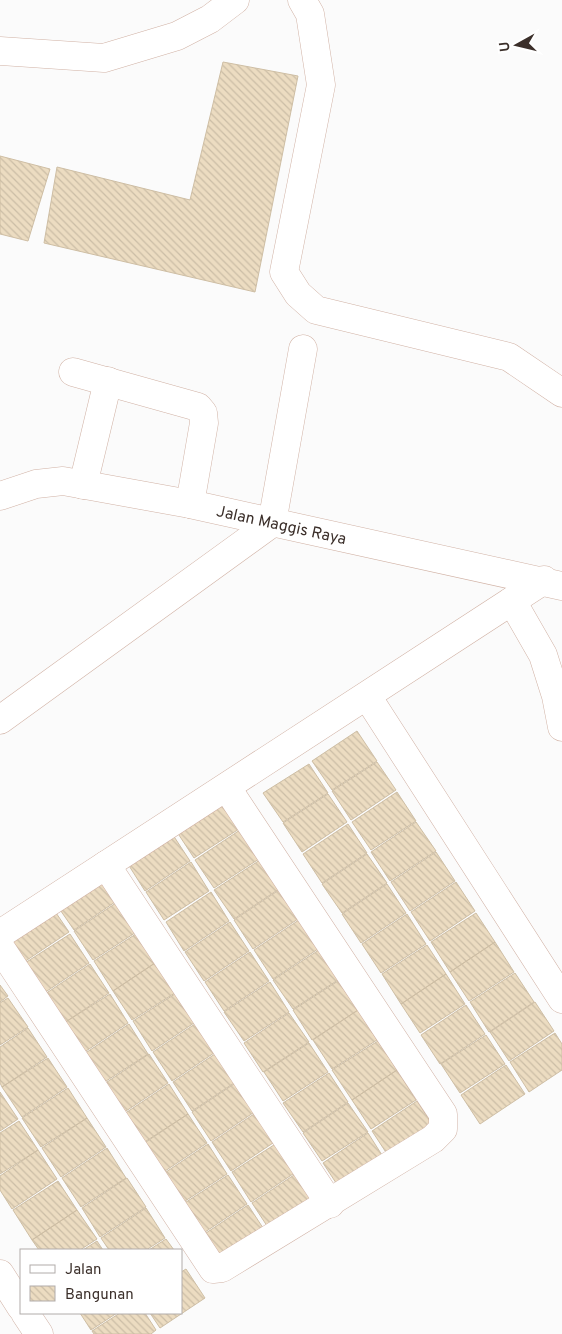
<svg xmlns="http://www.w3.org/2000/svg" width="562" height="1334" font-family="Overpass,sans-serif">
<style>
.building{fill:url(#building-back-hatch);stroke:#cebea4}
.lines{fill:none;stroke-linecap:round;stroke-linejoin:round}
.minor-casing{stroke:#d1b2a5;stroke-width:29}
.minor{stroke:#fff;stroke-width:28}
.labels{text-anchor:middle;stroke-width:4;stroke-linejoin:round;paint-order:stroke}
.street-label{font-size:16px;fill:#3b2f2a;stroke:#fff}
</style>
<defs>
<pattern id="building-back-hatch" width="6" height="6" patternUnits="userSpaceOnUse" patternTransform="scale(1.25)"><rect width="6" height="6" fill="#ecdcc1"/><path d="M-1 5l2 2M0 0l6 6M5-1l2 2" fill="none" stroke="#cbbda6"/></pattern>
</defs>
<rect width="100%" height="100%" fill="#fbfbfb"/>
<path class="building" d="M223 62 298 76 255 292 44 243 57 167 190 200Z
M0 156 50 169 28 241 0 234Z
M357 731 377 761 332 790 312 761Z
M377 762 396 790 351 820 332 791Z
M309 764 328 793 283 822 263 793Z
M397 792 416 821 371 850 352 822Z
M328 794 347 822 302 852 283 823Z
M220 799 239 829 194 858 175 829Z
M416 822 436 851 390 881 371 852Z
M348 824 367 853 322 883 303 854Z
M240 830 259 859 214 888 195 860Z
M171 832 190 861 145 891 126 861Z
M436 852 455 881 410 911 391 882Z
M367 854 387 883 342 913 322 884Z
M260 860 279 889 234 919 214 890Z
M191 862 209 891 164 920 146 892Z
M99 871 118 900 74 930 54 901Z
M456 882 475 911 430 941 411 912Z
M387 884 406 913 361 943 342 914Z
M279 890 298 919 253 949 234 920Z
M211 892 229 921 184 951 166 922Z
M119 901 138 931 93 960 74 931Z
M50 904 69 932 24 962 5 933Z
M476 913 495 942 450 972 431 942Z
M407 914 426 944 381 973 362 944Z
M299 920 318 949 273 979 254 950Z
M230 922 249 951 204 981 185 952Z
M139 932 158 961 113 991 94 961Z
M70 934 89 963 44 993 25 963Z
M495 942 514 972 469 1001 450 972Z
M427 945 446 974 401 1004 382 974Z
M319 950 338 980 293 1009 273 980Z
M250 952 269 981 224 1011 205 982Z
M158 961 178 991 132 1020 113 991Z
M90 964 109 993 64 1023 45 994Z
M515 973 534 1002 489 1032 470 1002Z
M446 974 465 1004 420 1033 401 1004Z
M338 981 358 1010 312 1040 293 1010Z
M270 982 289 1012 244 1041 224 1012Z
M0 985 8 996 0 1002Z
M178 992 197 1021 152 1051 133 1021Z
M110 994 128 1023 83 1053 64 1023Z
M8 998 28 1027 0 1045V1003Z
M535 1002 554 1031 509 1061 490 1032Z
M466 1005 485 1034 440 1064 421 1035Z
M358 1010 377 1040 332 1069 313 1040Z
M289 1013 309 1042 263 1072 244 1043Z
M198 1022 217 1051 172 1081 153 1052Z
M129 1024 148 1054 103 1083 84 1054Z
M28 1028 47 1057 2 1087 0 1083V1047Z
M555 1033 562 1044V1070L529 1092 510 1062Z
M486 1035 505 1064 460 1093 441 1064Z
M378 1041 397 1070 352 1100 332 1070Z
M309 1043 328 1072 283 1101 264 1072Z
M218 1052 237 1081 192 1111 173 1082Z
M149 1054 168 1083 123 1113 104 1084Z
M48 1058 67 1087 22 1117 2 1087Z
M506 1065 525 1094 480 1124 461 1095Z
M397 1070 416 1100 371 1129 352 1100Z
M329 1073 348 1102 303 1132 283 1103Z
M237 1082 256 1111 211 1141 192 1112Z
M169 1084 188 1114 143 1143 124 1114Z
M68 1088 87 1118 41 1147 22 1118Z
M0 1092 18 1119 0 1131Z
M417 1101 436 1130 391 1160 372 1131Z
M348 1103 368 1132 322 1161 303 1133Z
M257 1112 276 1141 231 1171 212 1142Z
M188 1114 207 1143 162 1173 143 1144Z
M87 1118 106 1147 61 1177 42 1148Z
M19 1121 38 1150 0 1174V1133Z
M368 1133 387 1163 342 1192 323 1163Z
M277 1143 296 1172 251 1202 232 1172Z
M208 1144 227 1174 182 1203 163 1174Z
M107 1148 126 1178 81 1207 62 1178Z
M38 1150 57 1179 12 1209 0 1190V1176Z
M297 1173 316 1202 271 1232 252 1203Z
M228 1175 247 1204 202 1234 183 1204Z
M127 1178 146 1207 100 1237 82 1208Z
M58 1181 77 1210 32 1240 13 1210Z
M248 1205 267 1234 221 1264 203 1235Z
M146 1208 165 1238 146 1250H109L101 1238Z
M77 1210 97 1239 80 1250H39L32 1240Z
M166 1239 174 1250H149Z
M97 1241 103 1250H83Z
M186 1269 205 1298 160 1328 150 1313H181V1272Z
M80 1313H117L91 1330Z
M120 1313H145L156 1330 151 1334H94L92 1331Z"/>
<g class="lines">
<defs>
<g id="minor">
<path d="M302 0 310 14 321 85 284 272 298 294 316 310 509 357 562 393"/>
<path d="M0 51 104 58 177 36 210 19 235 0"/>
<path d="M73 372 198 407 203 413 204 423 190 504"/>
<path d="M83 485 108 381"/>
<path id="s1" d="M0 496 36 484 63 481 190 504 562 586"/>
<path d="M512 601 543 655 556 696 562 727"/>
<path d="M367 696 562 999"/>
<path d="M0 720 272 523 303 349"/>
<path d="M106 865 330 1204"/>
<path d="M0 934 544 580"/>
<path d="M0 947 213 1269 222 1268 433 1139 443 1129V1114L227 788"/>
<path d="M0 1274 21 1307"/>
<path d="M25 1313 39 1334"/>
</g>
</defs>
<use href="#minor" class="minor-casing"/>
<use href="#minor" class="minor"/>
</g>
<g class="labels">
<g class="street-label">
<text dy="6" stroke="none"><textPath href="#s1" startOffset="288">Jalan Maggis Raya</textPath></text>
</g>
</g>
<rect x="20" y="1249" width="162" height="65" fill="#ffffff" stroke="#b1acaa"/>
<rect x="30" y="1265" width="25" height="8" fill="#ffffff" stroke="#b1acaa"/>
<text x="65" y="1274" font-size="15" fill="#3b2f2a">Jalan</text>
<rect x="30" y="1286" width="25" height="15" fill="url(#building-back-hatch)" stroke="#b1acaa"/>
<text x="65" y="1299" font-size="15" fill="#3b2f2a">Bangunan</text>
<g transform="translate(517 45) rotate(262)" stroke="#ffffff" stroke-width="4" paint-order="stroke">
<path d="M0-4L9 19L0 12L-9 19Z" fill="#3b2f2a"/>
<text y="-8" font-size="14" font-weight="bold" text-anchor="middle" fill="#3b2f2a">U</text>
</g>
</svg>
